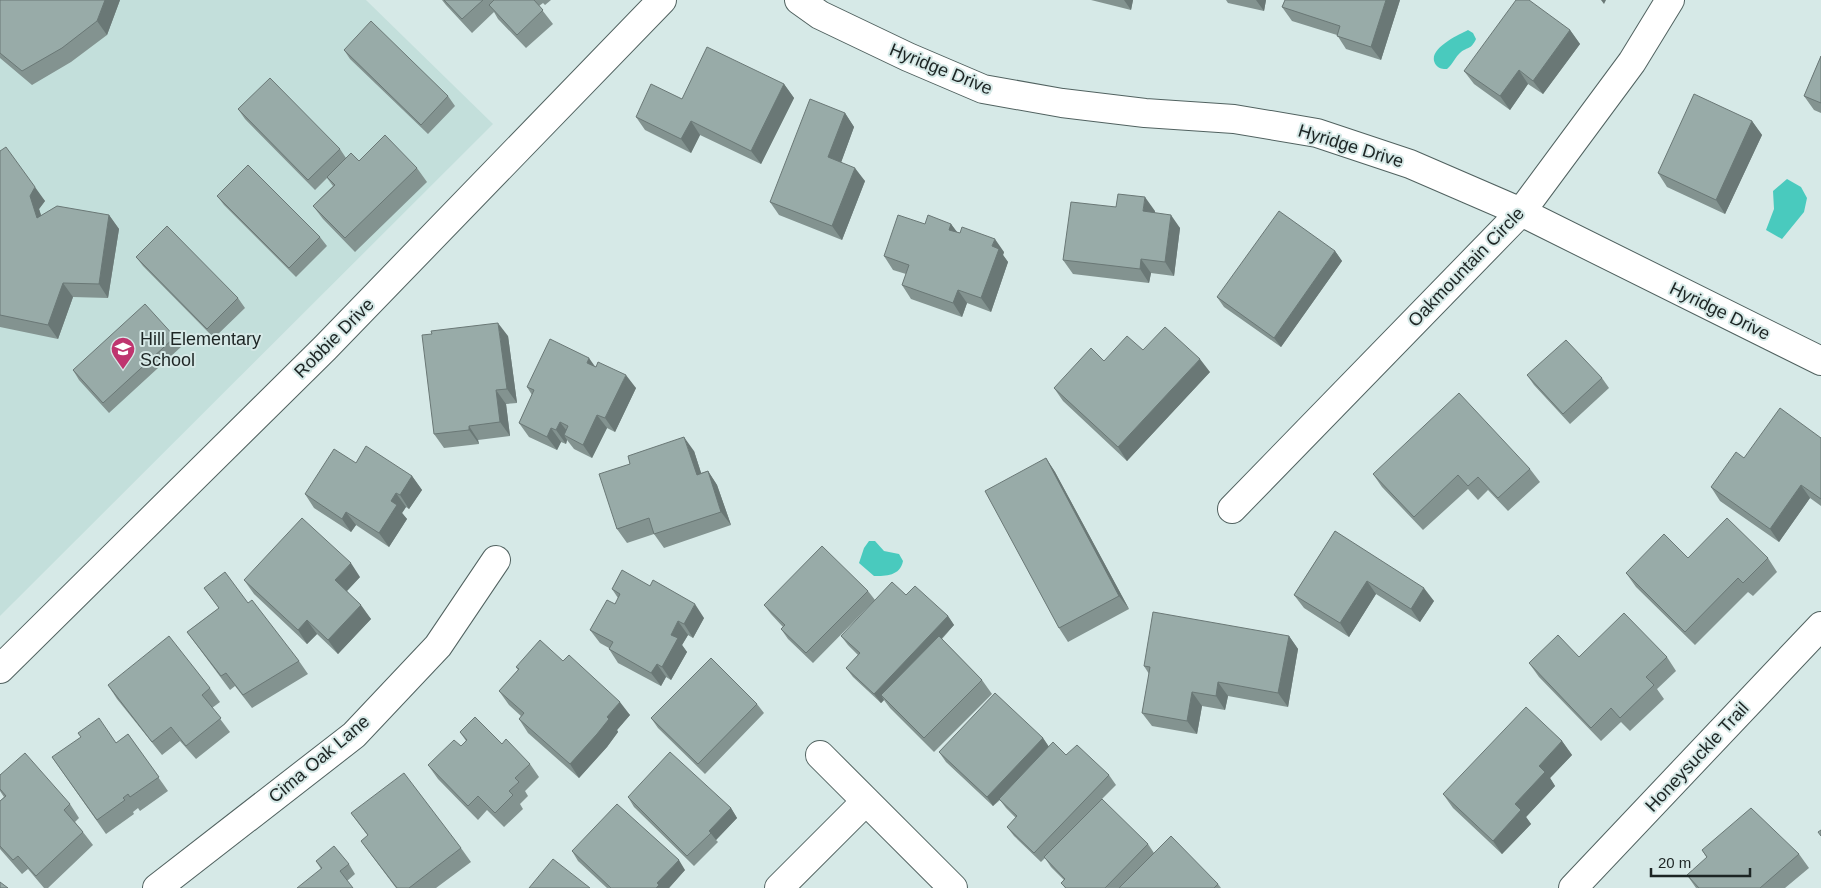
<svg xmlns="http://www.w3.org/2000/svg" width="1821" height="888" font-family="Helvetica,sans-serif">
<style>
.built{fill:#c3dfdb}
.water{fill:#49cabe}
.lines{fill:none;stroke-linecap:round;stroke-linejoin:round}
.minor-casing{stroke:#516260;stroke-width:30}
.minor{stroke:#fff;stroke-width:28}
.wall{fill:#839390}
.shaded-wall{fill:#6a7876}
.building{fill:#98aba8;stroke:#6a7876}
.labels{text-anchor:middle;stroke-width:4;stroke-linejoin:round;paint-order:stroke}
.street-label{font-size:18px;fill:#1d2524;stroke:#d6e9e7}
.poi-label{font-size:18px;fill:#1d2524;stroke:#d6e9e7;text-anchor:start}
</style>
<rect width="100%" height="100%" fill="#d6e9e7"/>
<path class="built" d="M0 0H366L493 124 0 616Z"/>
<path class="water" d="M1468 30 1473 33 1476 39C1471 50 1467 47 1461 52 1455 57 1453 64 1447 69 1443 69 1439 69 1436 65 1425 50 1458 35 1468 30Z
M1787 179 1801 187 1807 198 1804 212 1782 239 1766 230 1774 209 1773 191Z
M869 541H875L884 551 899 554 903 561C900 576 886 576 874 576L859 563 864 548Z"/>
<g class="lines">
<defs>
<path id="minor" d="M799 0 820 15 908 57 983 89 1062 103 1145 113 1234 119 1317 133 1410 164 1521 212 1821 361
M1232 509 1521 212 1632 62 1670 0
M0 669 325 348 662 0
M820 755 953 888
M157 888 354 735 438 646 496 560
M779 888 866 801
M1573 888 1821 626"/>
</defs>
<use href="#minor" class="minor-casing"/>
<use href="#minor" class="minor"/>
</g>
<path class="wall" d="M0 0H120L107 35 71 62 32 85 0 58Z
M442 0H551L545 5 543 3 539 6 553 24 526 48 498 19 494 12 472 33 446 5Z
M1091 0H1133L1131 10Z
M1226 0H1266L1264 11 1228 3Z
M1285 0H1400L1381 60 1346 49 1337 35 1292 21 1282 7Z
M1570 30 1580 44 1543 94 1528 84 1510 110 1474 84 1464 71Z
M344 50 448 96 455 106 428 134 350 59Z
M1821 56V113L1814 110 1804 96Z
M784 84 794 98 761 164 700 135 691 153 645 130 636 117 682 99Z
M238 109 340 149 346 158 359 161 417 168 427 182 355 252 323 219 313 206 333 186 327 178 315 190 245 119Z
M845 113 854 127 841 162 865 181 842 240 779 215 770 202Z
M1752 121 1762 135 1725 214 1667 187 1658 173Z
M0 151 45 201 39 209 41 215H109L119 229 108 298 73 297 58 339 0 327Z
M217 196 320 237 327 246 296 277 224 205Z
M1116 207 1155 211V213L1180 228 1174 276 1151 273 1149 283 1073 274 1063 260Z
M925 224H951L957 233 1004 252 1003 255 1008 262 991 312 967 303 962 317 911 299 902 285 906 274 893 270 884 256Z
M1335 251 1342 261 1281 347 1224 307 1217 297Z
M136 257 238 298 245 308 214 338 143 266Z
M508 336 517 403 506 404 510 436 478 440 479 444 444 448 434 434Z
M175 337 182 346 109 413 79 380 73 370Z
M1143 350 1210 372 1127 461 1063 401 1054 388 1104 361Z
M595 367 636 388 615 432 607 428 592 458 574 449 567 440 566 444 561 442 557 450 529 437 519 423 532 395 527 387Z
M1527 375 1602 378 1609 388 1570 424 1534 385Z
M1821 438V506L1810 498 1779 542 1720 501 1711 487 1744 458Z
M694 451 701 473 708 471 717 485 731 525 664 548 654 534 627 543 617 529Z
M1046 458 1055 472 1129 609 1068 642 1059 628Z
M356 463 412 476 422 490 409 509 406 507 402 513 407 519 389 547 356 525 351 532 314 508 305 494Z
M1530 469 1540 482 1508 511 1488 490 1478 500 1468 489 1423 530 1382 487 1373 474Z
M1335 531 1434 601 1420 622 1376 594 1349 637 1304 608 1294 595Z
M1688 558H1768L1777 572 1753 596 1748 592 1695 645 1636 587 1626 573Z
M360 577 347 591 371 619 338 654 317 634 307 644 254 594 244 580Z
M204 588 248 603 299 661 308 674 252 708 235 686 230 690 187 632 219 608Z
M612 589 704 618 693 638 688 635 682 645 687 652 671 680 666 677 661 686 618 663 609 649V648L600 643 590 630 615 604 618 598Z
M868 591 875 600 813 663 788 639 781 629 783 627 771 614 764 605Z
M906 595 948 616 954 625 942 639 982 680 992 694 934 752 890 708 884 700 881 703 853 677 846 668 858 655 848 645 841 636Z
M1289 636 1298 649 1288 707 1228 696 1225 710 1202 706 1197 734 1152 726 1142 713 1149 674 1144 666Z
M1579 657H1667L1676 671 1657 689 1664 699 1630 731 1621 722 1601 741 1539 677 1529 663Z
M563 661 630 715 617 730 618 732 607 747 579 778 528 733 519 719 521 716 509 705 499 691 518 670 516 667Z
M108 685 210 688 220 702 212 708 230 732 196 759 180 741 162 755 117 699Z
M757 704 764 713 705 774 658 728 651 718Z
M460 732 502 744 530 764 539 777 525 791 528 796 520 804 523 809 504 827 487 810 478 820 438 779 428 765 461 746 466 741Z
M128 734 168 791 140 811 138 808 133 812 134 814 106 834 52 757 116 743Z
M1043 738 1049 747 1109 775 1116 785 1098 803 1148 844 1154 853 1218 884 1221 888H1065L1061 883 1064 880 1051 867 1045 858 1041 862 1014 836 1007 827 1016 818 1006 808 1000 800 993 806 946 762 939 752Z
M1562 741 1572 755 1550 778 1555 786 1526 817 1531 824 1502 854 1453 808 1443 794Z
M0 775 70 804 79 818 75 822 83 832 93 845 48 888H44L28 869 22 874 0 849V801L4 797 0 791Z
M628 797 731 808 737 818 716 840 718 842 694 866 634 807Z
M351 813 461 848 471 862 436 888H396L361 841 368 836Z
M1702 850 1799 854 1809 868 1785 888H1696L1687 875 1707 858Z
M572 851 685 870 669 888H607L578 861Z
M316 861 349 864 355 874 347 881 321 869Z"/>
<path class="shaded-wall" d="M105 0H120L107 35 97 21Z
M1124 0H1133L1131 10Z
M1256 0H1266L1264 11Z
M1386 0H1400L1381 60 1371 47Z
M1601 0H1606L1604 4Z
M1570 30 1580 44 1543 94 1533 81Z
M1519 70 1528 84 1510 110 1500 96Z
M784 84 794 98 761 164 751 151Z
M845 113 854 127 838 171 828 157Z
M691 121 700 135 691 153 681 139Z
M1752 121 1762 135 1725 214 1716 200Z
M855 168 865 181 842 240 832 226Z
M35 187 45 201 39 209 46 231 37 218 30 196Z
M1145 197 1155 211 1153 225 1143 211Z
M109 215 119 229 108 298 99 284Z
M1171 215 1180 228 1174 276 1165 262Z
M951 224 961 237 949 230Z
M995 239 1004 252 1003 255 1008 262 991 312 981 298 992 246Z
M1335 251 1342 261 1281 347 1274 338Z
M1141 259 1151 273 1149 283 1140 269Z
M63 283 73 297 58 339 48 325Z
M958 290 967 303 962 317 953 303Z
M498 323 508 336 517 403 507 389Z
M589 358 599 372 587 363Z
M1200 359 1210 372 1127 461 1118 447Z
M626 375 636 388 615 432 605 418Z
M496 390 506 404 510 436 500 422Z
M597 415 607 428 592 458 583 445Z
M560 422 570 435H564L567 440 566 444 556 430Z
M469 426 478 440 479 444 469 430Z
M551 428 561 442 557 450 547 437Z
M684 437 694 451 706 488 697 475Z
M1046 458 1055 472 1129 609 1119 596Z
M708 471 717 485 731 525 721 512Z
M412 476 422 490 409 509 400 495Z
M1801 485 1810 498 1779 542 1770 529Z
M396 493 406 507 402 513 407 519 389 547 379 533 391 501Z
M346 512 356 525 351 532 342 519Z
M351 563 360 577 344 594 335 580Z
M1367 581 1376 594 1349 637 1340 623Z
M1424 588 1434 601 1420 622 1411 609Z
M695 604 704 618 693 638 684 624Z
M361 605 371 619 338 654 328 640Z
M948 616 954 625 885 699 881 695 884 700 881 703 874 694Z
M307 620 317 634 307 644 298 630Z
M678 621 688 635 682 645 687 652 671 680 662 667 671 635Z
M1289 636 1298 649 1288 707 1278 693Z
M657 664 666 677 661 686 651 673Z
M1218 682 1228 696 1225 710 1216 696Z
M1192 692 1202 706 1197 734 1187 721Z
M620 702 630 715 617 730 618 732 607 747 579 778 570 764 607 717Z
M1043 738 1049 747 993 806 987 797Z
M1562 741 1572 755 1550 778 1555 786 1526 817 1531 824 1502 854 1493 841 1539 766Z
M731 808 737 818 716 840 709 831Z
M679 860 685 870 669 888H656L657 883Z"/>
<path class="building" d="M0 0H105L97 21 62 48 22 71 0 53Z
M444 0H483L462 19Z
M494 0H534L543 10 517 35 489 5Z
M1285 0H1386L1371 47 1337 36 1340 26 1282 7Z
M1516 0H1529L1570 30 1533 81 1519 70 1500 96 1464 71Z
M371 21 448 96 421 125 344 50Z
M707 47 784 84 751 151 691 121 681 139 636 117 651 84 682 99Z
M1821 56V103L1804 96Z
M270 78 340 149 308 180 238 109Z
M1694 94 1752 121 1716 200 1658 173Z
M810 99 845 113 828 157 855 168 832 226 770 202Z
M385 135 417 168 345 238 313 206 335 185 327 177 351 153 359 161Z
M6 147 35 187 30 196 37 218 57 206 109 215 99 284 63 283 48 325 0 315V151Z
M248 165 320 237 289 268 217 196Z
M1118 194 1145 197 1143 211 1171 215 1165 262 1141 259 1140 269 1063 260 1071 202 1116 207Z
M1279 211 1335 251 1274 338 1217 297Z
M898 215 925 224 928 215 951 224 949 230 960 233 962 227 995 239 992 246 999 249 981 298 958 290 953 303 902 285 909 265 884 256Z
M167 226 238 298 207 329 136 257Z
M145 304 175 337 103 403 73 370Z
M498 323 507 389 496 390 500 422 469 426V430L434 434 422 335 432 334 431 331Z
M1165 327 1200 359 1118 447 1054 388 1091 348 1104 361 1127 336 1143 350Z
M550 339 589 358 587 363 596 367 598 362 626 375 605 418 597 415 583 445 564 435 568 426 560 422 556 430 551 428 547 437 519 423 534 390 527 387Z
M1566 340 1602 378 1563 414 1527 375Z
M1459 393 1530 469 1498 498 1478 477 1468 486 1458 475 1414 517 1373 474Z
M1780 408 1821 438V499L1801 485 1770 529 1711 487 1736 452 1744 458Z
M684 437 697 475 708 471 721 512 654 534 649 518 617 529 599 474 630 464 628 456Z
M366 446 412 476 400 495 396 493 391 501 397 505 379 533 346 512 342 519 305 494 334 449 356 463Z
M1046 458 1119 596 1059 628 985 491Z
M302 518 351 563 335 580 361 605 328 640 307 620 298 630 244 580Z
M1727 518 1768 558 1743 583 1738 578 1685 632 1626 573 1664 534 1688 558Z
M1335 531 1424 588 1411 609 1367 581 1340 623 1294 595Z
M822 546 868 591 806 653 781 629 785 625 764 605Z
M622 570 650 586 653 580 695 604 684 624 678 621 671 635 678 638 662 667 657 664 651 673 609 649 613 642 590 630 607 600 615 604 620 594 612 589Z
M225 572 248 603 252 600 299 661 243 695 226 673 221 676 187 632 219 608 204 588Z
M892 582 906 595 915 586 948 616 874 694 846 668 860 653 841 636Z
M1153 612 1289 636 1278 693 1218 682 1216 696 1192 692 1187 721 1142 713 1150 667 1144 666Z
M1624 613 1667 657 1646 677 1654 685 1620 718 1611 708 1591 728 1529 663 1558 635 1579 657Z
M169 636 210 688 202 695 221 718 186 746 171 727 152 742 108 685Z
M939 636 982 680 924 738 881 695Z
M540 640 563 661 569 655 620 702 607 717 609 719 597 734 570 764 519 719 524 713 499 691 519 669 516 667Z
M711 658 757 704 698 764 651 718Z
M995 693 1043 738 987 797 939 752Z
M1526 707 1562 741 1539 766 1545 772 1515 804 1521 810 1493 841 1443 794Z
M475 717 502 744 506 739 530 764 515 778 519 782 509 791 513 795 495 813 478 796 468 806 428 765 454 740 461 746 467 740 460 732Z
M99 718 116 743 128 734 159 777 130 797 128 794 123 798 125 800 97 820 52 757 81 737 78 733Z
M1053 742 1066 755 1077 745 1109 775 1034 853 1007 827 1017 816 999 799Z
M670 752 731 808 709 831 711 833 687 856 628 797Z
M25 753 70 804 64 810 83 832 36 876 18 856 13 860 0 846V801L6 796 0 789V775Z
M404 773 461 848 409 888H397L361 841 368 835 351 813Z
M1102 799 1148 844 1105 888H1066L1061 883 1065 879 1044 857Z
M617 804 679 860 657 883 659 885 656 888H611L572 851Z
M1751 808 1799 854 1760 888H1699L1687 875 1707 857 1702 850Z
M1821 830V836L1818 832Z
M1171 836 1218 884 1214 888H1119Z
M334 846 349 864 340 871 353 888H297L322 868 316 861Z
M553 859 590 888H529Z
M0 882 8 888H0Z"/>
<defs>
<symbol id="school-pin" viewBox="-11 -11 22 30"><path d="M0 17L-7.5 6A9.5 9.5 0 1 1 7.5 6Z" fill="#bf356f" stroke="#d6e9e7"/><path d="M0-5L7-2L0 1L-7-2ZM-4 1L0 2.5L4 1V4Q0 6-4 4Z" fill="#fff"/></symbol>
</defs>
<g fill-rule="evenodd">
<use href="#school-pin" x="109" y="335" width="28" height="38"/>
</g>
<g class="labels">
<g class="street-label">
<text transform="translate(941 69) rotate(22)" y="6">Hyridge Drive</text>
<text transform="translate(1351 146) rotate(17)" y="6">Hyridge Drive</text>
<text transform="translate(1466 267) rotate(-46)" y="6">Oakmountain Circle</text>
<text transform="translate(1720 311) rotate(26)" y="6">Hyridge Drive</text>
<text transform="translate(334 338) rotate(-45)" y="6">Robbie Drive</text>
<text transform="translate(1697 757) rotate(-47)" y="6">Honeysuckle Trail</text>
<text transform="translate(319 759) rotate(-40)" y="6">Cima Oak Lane</text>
</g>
<g class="poi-label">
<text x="140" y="345">Hill Elementary<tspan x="140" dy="21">School</tspan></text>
</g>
</g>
<path d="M1651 868v8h99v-8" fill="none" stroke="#1d2524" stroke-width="2.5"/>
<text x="1658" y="868" font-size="15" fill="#1d2524" stroke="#d6e9e7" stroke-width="4" paint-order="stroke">20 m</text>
</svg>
